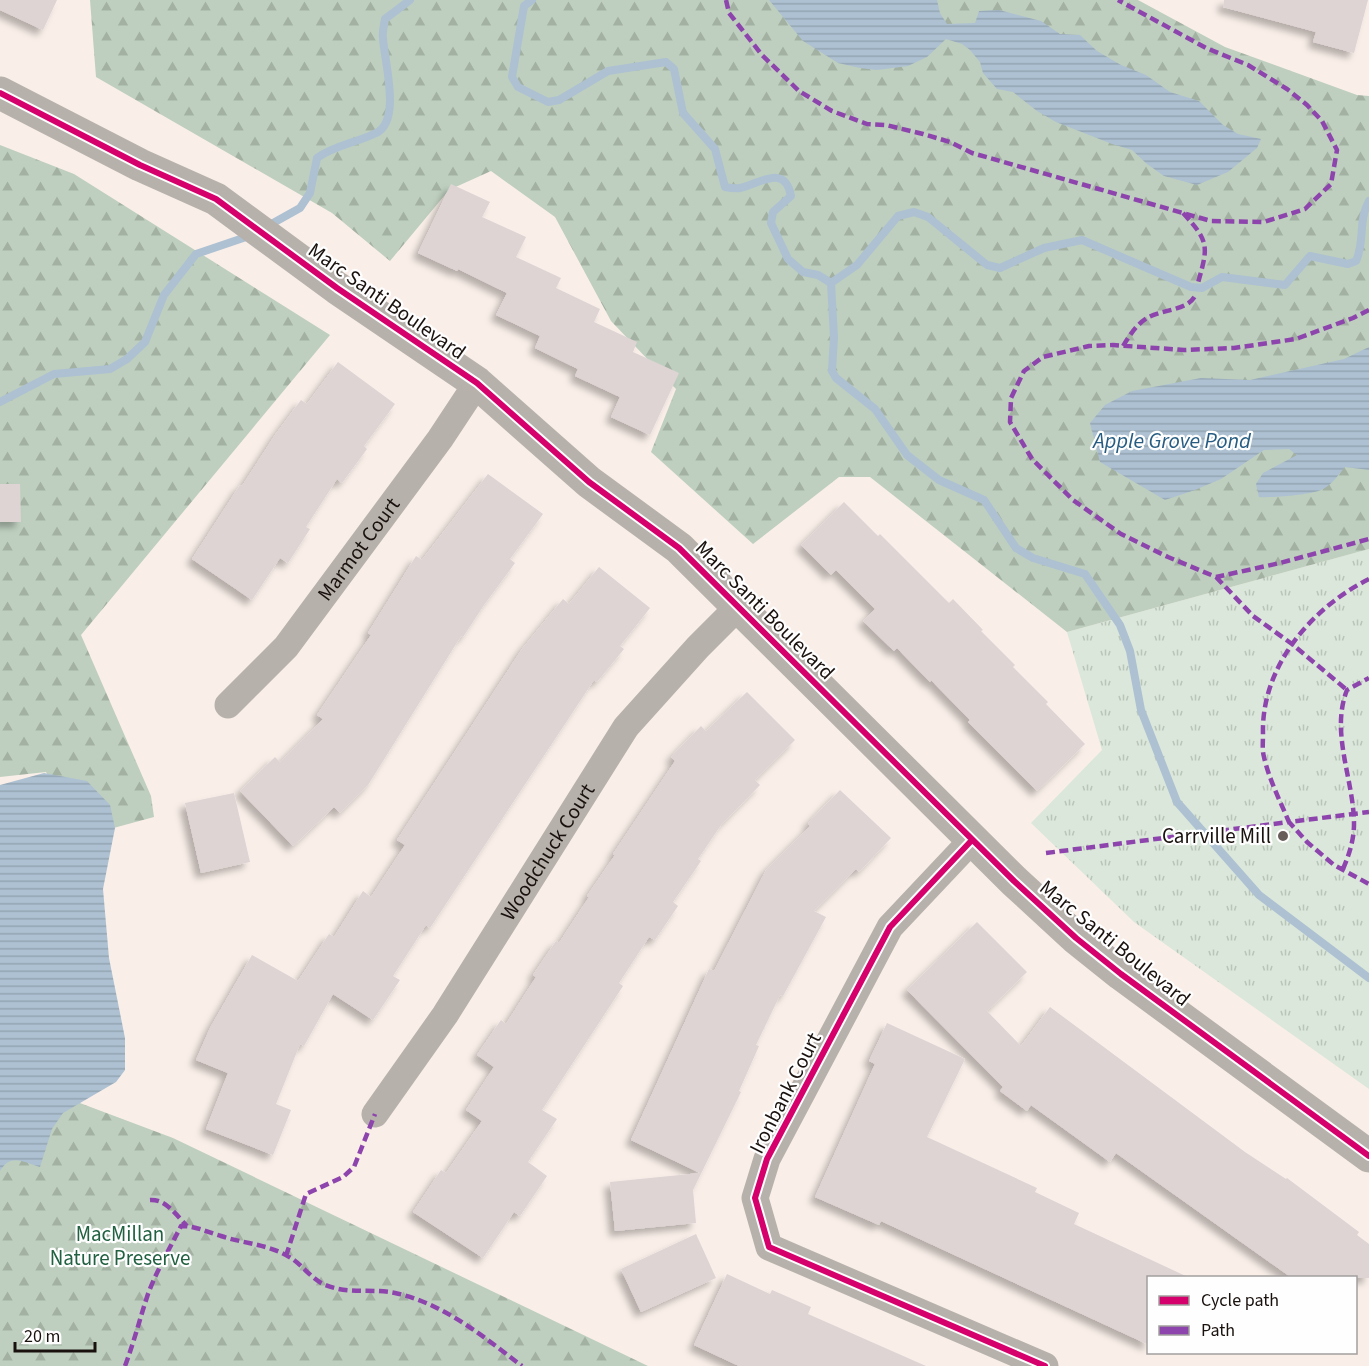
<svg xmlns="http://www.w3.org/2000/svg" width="1369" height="1366" font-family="'Source Sans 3',sans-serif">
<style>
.grass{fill:url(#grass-tufts)}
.forest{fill:url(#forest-firs)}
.water{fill:url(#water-rules)}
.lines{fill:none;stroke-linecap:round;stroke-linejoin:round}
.stream{stroke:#adc1d2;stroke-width:8}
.building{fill:#ded4d4;filter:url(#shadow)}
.minor{stroke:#b7b1ac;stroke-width:27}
.tertiary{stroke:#b7b1ac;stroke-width:33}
.quiet{stroke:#8e44ad;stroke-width:4.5;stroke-dasharray:9 4.5;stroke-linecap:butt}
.cycleway-casing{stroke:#fefefe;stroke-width:10}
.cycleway{stroke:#d6006c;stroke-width:6}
.poi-dot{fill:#675e5a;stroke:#fefefe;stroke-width:2}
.labels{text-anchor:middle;stroke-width:4.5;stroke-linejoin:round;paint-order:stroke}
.street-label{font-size:21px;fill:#19110d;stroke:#fefefe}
.poi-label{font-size:21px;fill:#19110d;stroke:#fefefe;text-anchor:end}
.park-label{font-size:21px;fill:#216141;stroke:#fefefe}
.water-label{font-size:22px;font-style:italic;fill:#265c82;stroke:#fefefe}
</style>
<defs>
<pattern id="grass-tufts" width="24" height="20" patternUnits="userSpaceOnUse" patternTransform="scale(1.5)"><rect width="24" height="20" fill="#dae7da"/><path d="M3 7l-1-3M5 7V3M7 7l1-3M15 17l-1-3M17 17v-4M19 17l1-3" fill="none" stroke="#bac5ba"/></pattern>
<pattern id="forest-firs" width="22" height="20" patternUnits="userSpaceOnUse" patternTransform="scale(1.5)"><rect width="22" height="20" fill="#becfbf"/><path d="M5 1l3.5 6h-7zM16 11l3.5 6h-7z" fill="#a3b1a3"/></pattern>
<pattern id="water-rules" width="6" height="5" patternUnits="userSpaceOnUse" patternTransform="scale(1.5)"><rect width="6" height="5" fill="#adc1d2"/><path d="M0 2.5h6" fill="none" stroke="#94a5b3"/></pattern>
<filter id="shadow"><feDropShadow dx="-5.5" dy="5.5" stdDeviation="3" flood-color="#0004"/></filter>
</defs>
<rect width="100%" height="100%" fill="#f9eee8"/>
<path class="grass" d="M1369 549V1089L1134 922 1031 823 1102 750 1067 632Z"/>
<path class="forest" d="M90 0H1138L1225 47 1357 95 1369 96V549L1067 632 870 477H839L753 544 651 452 676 389 611 321 555 217 491 171 449 190 390 261 332 213 96 77Z
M0 145 74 174 330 335 81 635 151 796 154 817 84 836 46 772 0 777Z
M0 1073 173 1138 648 1366H0Z"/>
<path class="water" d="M769 0H937L940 13 947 24 975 23 979 11 999 10 1041 21 1060 34 1080 35 1097 51 1121 65 1146 75 1170 92 1199 101 1223 125 1238 134 1261 139 1257 148 1228 172 1197 185 1164 176 1147 164 1132 150 1112 144 1056 122 1037 111 1013 92 997 89 983 73 980 62 970 50 962 44 946 39 927 57 908 66 877 70 860 68 838 63 803 41Z
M1369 347V470L1345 467C1338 475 1332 485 1321 490 1309 495 1272 498 1259 497L1256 484 1263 473 1297 455 1289 449 1264 450 1221 479 1195 490 1165 500 1100 462 1090 423 1105 405 1132 391 1201 378 1250 380 1344 359Z
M44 773 87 781 110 805 115 828 103 889 109 958 125 1038V1070L116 1082 63 1113 52 1129 40 1167C23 1162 11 1153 0 1171V785Z"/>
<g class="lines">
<path class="stream" d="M532 0 524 6 512 77 518 87 548 102 559 100 608 71 666 62 674 69 683 113 715 149 725 187C730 188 735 189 740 188 759 184 785 163 791 196L773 212 771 223 788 259 803 272 818 275 831 283
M266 227 300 208 310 193 317 158C335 145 356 143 376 133 402 121 384 60 383 38 382 32 384 25 385 19L410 0
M831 283 834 337 832 371 836 378 875 409 907 455 939 480 984 500 1016 548 1033 558 1085 574 1120 625 1130 651 1141 710 1177 802 1259 895 1369 978
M831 283 857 265 898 216 914 212 928 217 987 265 1000 268 1044 248 1082 240 1191 287 1202 288 1222 277 1285 285 1310 256 1348 264 1356 261C1365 242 1358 220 1369 201
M0 402 54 374 110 369 127 359 145 342 164 295 196 254 252 235"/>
</g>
<path class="building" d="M0 0H57L43 30 0 10Z
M1224 0H1368L1354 53 1313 42 1316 32 1223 7Z
M451 184 490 202 482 217 526 237 516 257 561 278 556 288 600 309 594 322 637 342 633 352 679 373 650 435 611 417 620 397 575 376 578 369 535 348 540 336 496 315 507 293 458 269 457 271 418 253Z
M338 362 395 404 364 446 367 449 342 483 337 479 306 527 310 529 288 563 280 558 252 600 192 559 240 485 242 486 275 435 301 400 307 404Z
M488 474 543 514 510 559 515 563 484 605 463 637 461 636 368 785 340 813 334 807 293 846 240 791 275 757 280 762 323 719 317 715 371 635 368 633 416 556 422 560Z
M0 484H20L21 522H0Z
M844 502 878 536 880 534 949 603 953 599 983 630 981 631 1015 665 1013 667 1048 702 1046 704 1085 744 1037 791 968 722 970 720 931 680 930 682 897 648 894 651 863 621 875 609 836 570 831 575 801 545Z
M599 567 650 608 620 646 624 649 597 682 594 680 430 928 426 925 393 976 400 980 373 1020 333 994 304 1046 300 1044 276 1104 291 1110 273 1155 206 1129 228 1073 196 1060 210 1028 252 955 298 981 329 934 334 937 363 891 371 897 405 845 397 840 522 649 563 599 569 604Z
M747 692 795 740 755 780 760 785 721 825 698 859 701 861 673 902 678 906 655 940 649 937 619 983 623 986 542 1110 557 1119 528 1162 547 1176 520 1216 514 1212 483 1258 413 1212 441 1170 446 1173 482 1121 466 1110 494 1067 477 1055 501 1020 506 1024 536 977 533 975 556 941 559 943 589 897 587 896 615 855 613 854 675 761 671 757 701 726 706 731Z
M840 790 891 838 859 872 856 869 814 911 826 917 783 996 780 995 756 1045 759 1046 739 1091 741 1092 693 1190 696 1223 615 1231 610 1182 700 1173 631 1140 709 969 714 971 766 870 810 826 808 823Z
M234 793 250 862 201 873 185 803Z
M977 922 1027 972 987 1011 1021 1046 1050 1007 1245 1152 1286 1179 1287 1178 1359 1232 1357 1235 1369 1244V1278H1292L1116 1153 1110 1162 1031 1105 1027 1111 1000 1091 1003 1087 907 990Z
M887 1023 965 1059 927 1137 1037 1188 1035 1192 1079 1213 1074 1224 1190 1278H1149V1345L881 1221 879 1225 815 1197 875 1064 869 1061Z
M696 1234 716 1278 641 1312 621 1269Z
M727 1274 770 1294 772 1290 811 1307 808 1314 926 1366H739L694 1345Z"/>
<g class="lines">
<g class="minor">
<path id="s1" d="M228 705 286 647 440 439 477 383"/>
<path d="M972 840 890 927 767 1159 755 1198 769 1247 1045 1366"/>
<path id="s2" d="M375 1114 445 1015 626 727 698 647 738 607"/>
</g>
<path class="tertiary" d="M0 93 140 165 216 199 337 288 477 383 589 482 679 548 1014 881 1076 938 1121 974 1369 1156"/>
<path class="quiet" d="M726 0 729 13 762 55 799 91 832 111 867 124 886 125 923 134 950 142 972 153 1211 221 1264 222 1305 209 1331 184 1337 150 1322 121 1307 105 1287 89 1248 65 1206 48 1118 0
M1183 213C1210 242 1208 247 1198 283
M1369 310 1353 318 1296 339 1234 348 1184 350 1113 345 1089 346 1043 357 1024 371 1011 398 1010 422 1032 459 1073 500 1121 534 1168 557 1216 577 1280 563 1369 539
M1123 346C1130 335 1136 325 1147 318 1162 309 1189 311 1196 294
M1216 577 1253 616 1292 644 1347 690
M1369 579C1311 608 1261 667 1263 734 1263 742 1262 750 1264 757 1269 779 1280 801 1289 822L1369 812
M1046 853 1289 822 1307 842 1334 865 1369 884
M1343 869C1349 855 1354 840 1354 824 1354 780 1330 733 1347 690L1369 678
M150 1200C166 1199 176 1215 187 1226
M286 1256 306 1194 343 1177 354 1167 375 1114
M125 1366C134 1342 140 1318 148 1294 157 1270 170 1248 181 1226 196 1226 207 1232 221 1236 245 1244 269 1244 291 1258 302 1265 311 1278 323 1284 347 1295 371 1288 395 1293 443 1303 484 1337 522 1366"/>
<defs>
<path id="cycleway" d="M0 93 140 165 216 199 337 288 477 383 589 482 679 548 1014 881 1076 938 1121 974 1369 1156
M972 840 890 927 767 1159 755 1198 769 1247 1045 1366"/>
</defs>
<use href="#cycleway" class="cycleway-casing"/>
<use href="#cycleway" class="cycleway"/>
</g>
<circle class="poi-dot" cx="1283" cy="836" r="6"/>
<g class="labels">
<g class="street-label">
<text transform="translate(387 301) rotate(35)" y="7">Marc Santi Boulevard</text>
<text dy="7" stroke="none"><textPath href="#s1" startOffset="204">Marmot Court</textPath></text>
<text transform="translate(765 610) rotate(45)" y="7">Marc Santi Boulevard</text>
<text dy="7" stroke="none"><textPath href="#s2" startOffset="314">Woodchuck Court</textPath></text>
<text transform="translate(1115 943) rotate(39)" y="7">Marc Santi Boulevard</text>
<text transform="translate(785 1093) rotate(-63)" y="7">Ironbank Court</text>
</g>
<g class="poi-label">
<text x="1271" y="843">Carrville Mill</text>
</g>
<g class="park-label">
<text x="120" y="1241">MacMillan<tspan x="120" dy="24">Nature Preserve</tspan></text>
</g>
<g class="water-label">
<text x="1172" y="448">Apple Grove Pond</text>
</g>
</g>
<rect x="1147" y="1276" width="210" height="78" fill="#fefefe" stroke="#a29f9e" stroke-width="1.5"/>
<rect x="1159" y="1296" width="30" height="9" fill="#d6006c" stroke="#a29f9e" stroke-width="1.5"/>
<text x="1201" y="1306" font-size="18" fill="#19110d">Cycle path</text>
<rect x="1159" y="1326" width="30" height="9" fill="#8e44ad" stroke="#a29f9e" stroke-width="1.5"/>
<text x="1201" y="1336" font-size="18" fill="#19110d">Path</text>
<path d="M15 1342v9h80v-9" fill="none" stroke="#19110d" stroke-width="3"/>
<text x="24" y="1342" font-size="18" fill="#19110d" stroke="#fefefe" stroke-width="4.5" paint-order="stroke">20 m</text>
</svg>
